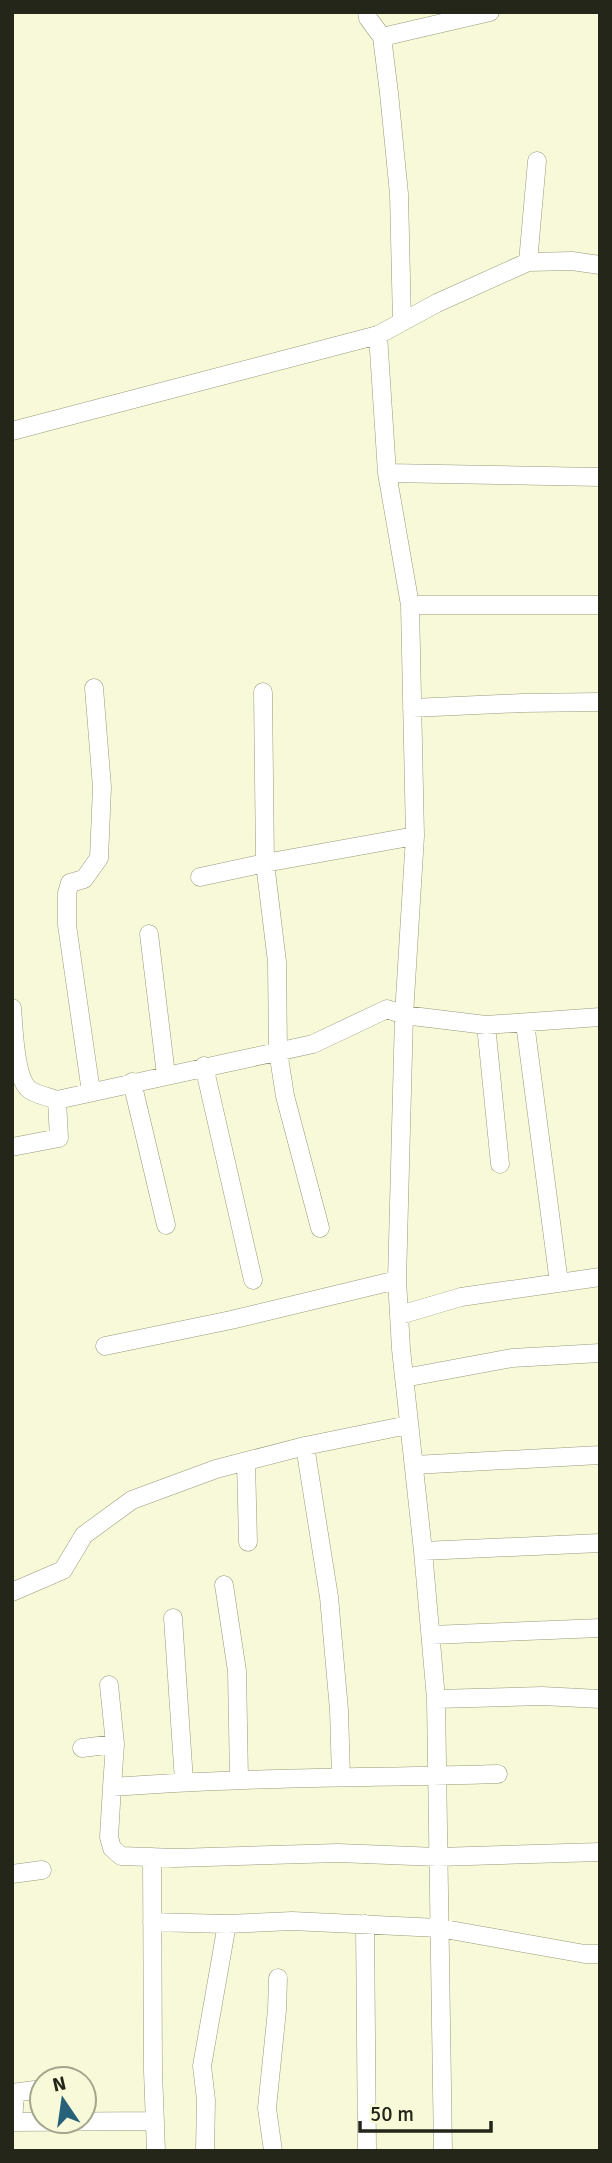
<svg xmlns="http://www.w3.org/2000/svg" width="612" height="2163" font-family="Signika,sans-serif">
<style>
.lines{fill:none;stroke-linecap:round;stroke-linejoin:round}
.minor-casing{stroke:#989a7b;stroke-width:19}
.minor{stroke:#fff;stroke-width:18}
</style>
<rect width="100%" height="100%" fill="#f7f9d8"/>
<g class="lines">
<defs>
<path id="minor" d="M367 12 368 18 382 37 389 93 399 194 402 322
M382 37 490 12
M528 262 537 161
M378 335 387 473 410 605 415 836 404 1015 397 1280 401 1349 423 1551 436 1699 443 2151
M12 431 378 335 437 303 528 262 572 261 600 265
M387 473 600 477
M410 605H600
M263 692 265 863 277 962 278 1051 285 1096 320 1228
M412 708 522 703 600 702
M200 877 265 863 415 836
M149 934 166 1075
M12 1008C14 1028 14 1079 30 1090 37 1095 49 1097 57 1100
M525 1023 559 1283
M486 1025 500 1164
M204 1066 253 1280
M132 1082 166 1225
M91 1092 67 925V893L70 883 84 879 99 858 102 787 94 688
M12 1147 59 1138 57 1100 313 1044 387 1009 404 1015 486 1025 600 1017
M400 1315 461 1297 600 1277
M105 1346 231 1320 397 1280
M404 1378 512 1358 600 1353
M305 1446 329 1597 339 1710 341 1777
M246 1462 248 1542
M414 1465 600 1455
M423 1551 600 1543
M224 1585 237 1671 239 1779
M12 1592 63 1570 84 1535 132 1500 216 1469 305 1446 408 1425
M173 1618 184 1781
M431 1635 600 1628
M109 1685 115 1744 112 1787C241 1777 370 1778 498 1774
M436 1699 542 1696 600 1699
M82 1748 115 1744
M112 1787 109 1837 112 1848 121 1856 176 1858 338 1853 438 1857 600 1852
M152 1857 153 2071 156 2151
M12 1874 42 1870
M152 1922 227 1924 292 1921 439 1928 585 1954H600
M365 1924 367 2151
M12 2093 35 2090
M12 2122 155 2121
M13 2122 15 2093
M205 2151 206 2100 202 2066 227 1924
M273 2151 267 2108 277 2010 278 1978"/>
</defs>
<use href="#minor" class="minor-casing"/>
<use href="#minor" class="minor"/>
</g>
<rect width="612" height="2163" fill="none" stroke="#25261a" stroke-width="28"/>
<g transform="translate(63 2100) rotate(347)"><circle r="33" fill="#f7f9d8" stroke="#a3a58c" stroke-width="2"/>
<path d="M0-5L12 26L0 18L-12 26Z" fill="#27627a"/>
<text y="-10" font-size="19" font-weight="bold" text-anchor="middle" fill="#25261a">N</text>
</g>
<path d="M360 2121v10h131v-10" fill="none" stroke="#25261a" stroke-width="3.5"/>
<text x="370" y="2121" font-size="21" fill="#25261a" stroke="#f7f9d8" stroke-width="5" paint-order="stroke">50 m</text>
</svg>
